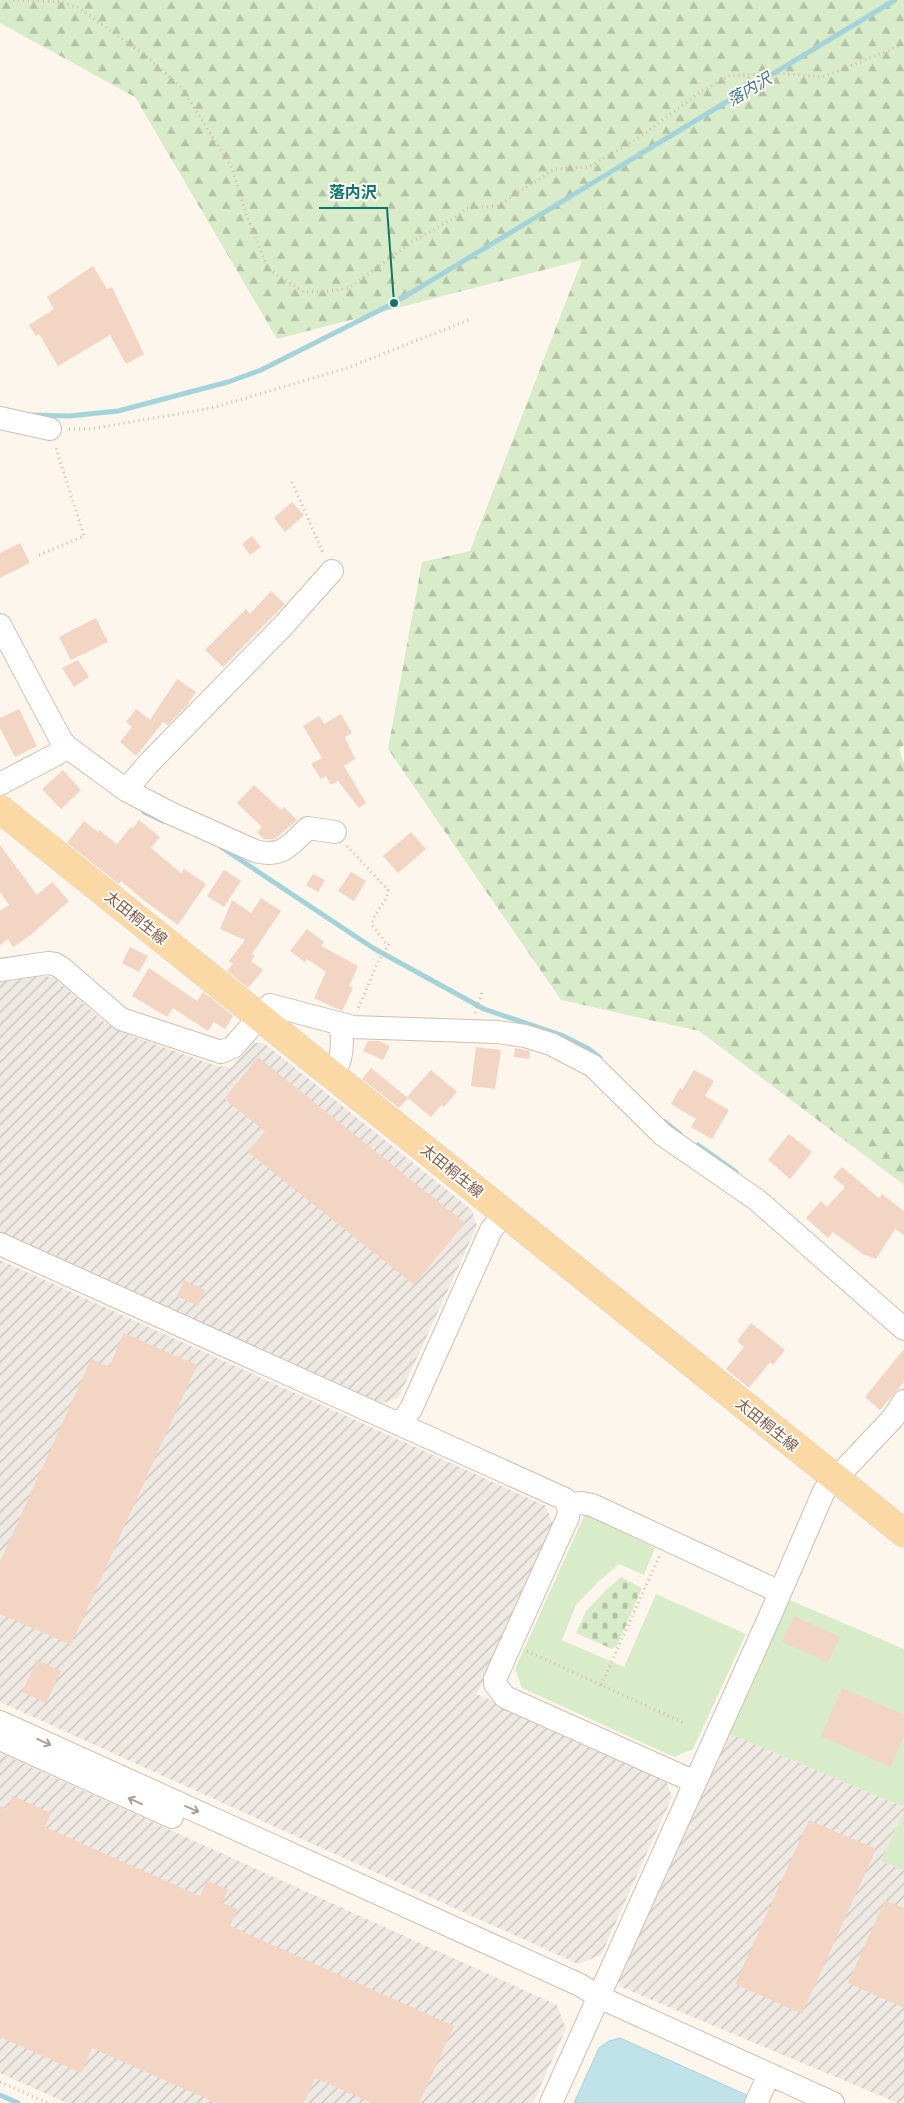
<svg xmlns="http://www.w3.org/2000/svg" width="904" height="2103" font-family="Raleway,'Noto Sans JP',sans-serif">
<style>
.industrial{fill:url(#industrial-furrows)}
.green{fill:#d8ecc9}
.forest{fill:url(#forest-firs)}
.cemetery{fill:url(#cemetery-stones)}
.water{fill:#bfe3e8;stroke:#a5d3da}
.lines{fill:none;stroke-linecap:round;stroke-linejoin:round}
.stream{stroke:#a5d3da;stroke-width:5}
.building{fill:#f3d5c3}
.minor-casing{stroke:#d1beb0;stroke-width:24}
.major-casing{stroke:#dad1cd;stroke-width:29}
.path{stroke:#d9b8a5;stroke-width:3;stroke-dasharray:1 4;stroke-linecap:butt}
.minor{stroke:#fff;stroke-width:22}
.major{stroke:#fbd9a5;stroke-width:28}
.oneway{stroke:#af9d94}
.labels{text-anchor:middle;stroke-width:4;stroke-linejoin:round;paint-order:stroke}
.street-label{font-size:15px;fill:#7a5c4d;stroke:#fffaf3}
.water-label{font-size:16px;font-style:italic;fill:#437c86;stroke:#fffaf3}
.leader{fill:none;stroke:#0f766e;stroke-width:2}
.callout-dot{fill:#0f766e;stroke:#fffaf3;stroke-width:2}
.callout-label{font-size:16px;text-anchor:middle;font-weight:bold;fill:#0f766e;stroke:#fffaf3;stroke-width:4;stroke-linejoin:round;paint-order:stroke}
</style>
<defs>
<pattern id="industrial-furrows" width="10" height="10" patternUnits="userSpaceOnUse" patternTransform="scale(1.25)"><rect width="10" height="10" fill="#efe9e4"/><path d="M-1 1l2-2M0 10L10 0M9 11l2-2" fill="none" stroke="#c7c0bb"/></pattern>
<pattern id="forest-firs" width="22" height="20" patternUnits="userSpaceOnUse" patternTransform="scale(1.25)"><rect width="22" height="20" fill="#d8ecc9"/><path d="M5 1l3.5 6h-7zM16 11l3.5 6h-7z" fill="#b4c2a5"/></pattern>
<pattern id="cemetery-stones" width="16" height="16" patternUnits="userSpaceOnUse" patternTransform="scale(1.25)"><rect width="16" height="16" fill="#d8ecc9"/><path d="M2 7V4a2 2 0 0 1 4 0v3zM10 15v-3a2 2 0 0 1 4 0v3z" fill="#b4c2a5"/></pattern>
</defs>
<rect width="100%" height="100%" fill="#fdf6ec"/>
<path class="industrial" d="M41 975 55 978 105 1023 126 1034 220 1067 222 1066 231 1068 253 1043H264L472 1210 477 1226 399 1397 380 1404 0 1234V981Z
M0 1260 546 1506 553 1525 477 1694 665 1779 672 1797 601 1955 578 1964 0 1702Z
M725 1732 904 1807V1811L881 1861 904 1871V2103H898L621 1987 616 1978Z
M0 1753 557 2005 566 2029 533 2103H67L0 2073Z"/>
<path class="green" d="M585 1514 655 1548 644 1575 619 1564 598 1582 576 1605 562 1640 624 1667 656 1594 746 1634 693 1749 674 1757 522 1688 515 1669Z
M785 1598 904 1649V1807L725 1732Z
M904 1811V1871L881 1861Z"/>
<path class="forest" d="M0 0H904V745L899 749 904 763V1185L699 1031 561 1000 388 749 422 562 470 551 582 260 277 339 135 97 0 23Z"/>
<path class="cemetery" d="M621 1577 642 1588 617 1646 612 1649 576 1633 586 1611 607 1589Z"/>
<path class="water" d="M620 2038 751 2097 747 2103H574L599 2048 609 2041Z"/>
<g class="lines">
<path class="stream" d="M32 415 69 416 118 411 228 382 261 370 394 303 895 0
M144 812 163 821
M221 847 373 948 484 1009 561 1035 589 1049 600 1058
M665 1122 680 1134
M698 1145 736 1172
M0 2095 18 2103"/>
</g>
<path class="building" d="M93 266 107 289 112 287 144 354 126 364 110 335 58 366 39 334 36 336 29 325 54 309 47 297Z
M292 502 304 515 285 532 274 518Z
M252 536 261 547 250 555 242 544Z
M20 543 30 563 0 578V553Z
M271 591 285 604 223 667 205 650 246 609 250 614Z
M96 618 108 642 71 660 59 637Z
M78 660 89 677 74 687 62 668Z
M177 679 196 692 188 704 168 725 163 722 136 756 120 742 132 727 126 722 136 709 150 720Z
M19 709 37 746 15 757 0 728V718Z
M341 714 352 733 345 737 355 759 344 766 366 803 359 808 338 781 331 785 326 776 321 779 311 764 322 758 303 726 319 716 324 724Z
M63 770 81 790 61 809 42 789Z
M254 785 281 810 284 807 297 820 275 839H264L257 832 262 827 237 803Z
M139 820 160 837 151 848 181 873 184 869 206 884 178 925 146 902 121 881 119 884 67 843 84 821 98 832 99 830 117 844 131 827 133 828Z
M411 832 426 849 398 873 383 856Z
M0 845 37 895 52 882 69 901 32 934 13 947 8 939 0 945V911L9 905 0 892Z
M224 870 241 881 224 907 207 896Z
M351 872 366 881 354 901 338 891Z
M313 874 325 880 318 892 306 885Z
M261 898 281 911 252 954 255 956 251 961 263 970 248 988 227 971 233 964 229 961 245 940 220 929 232 900 251 913Z
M307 929 324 942 321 946 358 966 349 986 353 988 342 1011 314 998 326 972 307 959 305 962 290 951Z
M130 947 148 956 139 972 122 963Z
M149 968 197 1001 203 992 210 997 233 1016 225 1029 214 1022 208 1031 173 1008 167 1017 132 996Z
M368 1041H379L390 1046 383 1060 363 1051Z
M476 1047 501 1050 495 1089 471 1086Z
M515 1048 530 1051 529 1059 514 1057Z
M258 1057 465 1223 414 1285 248 1152 265 1131 224 1099Z
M371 1068 408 1098 399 1108 362 1079Z
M431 1070 457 1092 444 1107 441 1105 431 1117 407 1097Z
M694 1070 714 1081 705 1096 729 1110 712 1139 691 1127 696 1119 671 1104 680 1088 682 1090Z
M789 1134 812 1152 790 1179 768 1160Z
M842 1167 879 1198 882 1194 904 1211V1235L895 1229 876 1259 863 1254 833 1232 828 1238 806 1218 821 1201 827 1207 845 1187 833 1177Z
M184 1280 205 1290 198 1306 177 1296Z
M751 1323 785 1350 773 1365 770 1362 749 1388 726 1369 744 1347 737 1341Z
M124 1333 197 1365 71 1645 0 1614V1562L91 1359 109 1367Z
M904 1349V1382L880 1410 865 1397Z
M794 1616 840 1637 828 1662 782 1642Z
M37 1660 61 1671 46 1703 22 1692Z
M842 1688 904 1715V1736L890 1767 821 1736Z
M13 1796 51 1813 45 1827 200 1896 207 1880 228 1890 222 1903 237 1909 230 1926 454 2026 419 2103H372L315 2078 304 2103H216L92 2048 81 2073 0 2037V1806L7 1809Z
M809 1820 876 1849 802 2014 735 1984Z
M885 1900 904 1908V2008L848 1983Z"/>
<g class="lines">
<defs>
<path id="minor" d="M0 418 50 429
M0 625 61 740 67 747 126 790 170 813 255 851C282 858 289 846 308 828L335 832
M0 784 55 755 67 747
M126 790 149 763 282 627 332 571
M0 970 48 963 55 964 63 969 121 1019 221 1052 233 1047 270 1005 353 1027 498 1032 525 1036 551 1044 593 1066 663 1135 757 1200 904 1329
M334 1075C342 1059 344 1042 340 1024
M0 1244 565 1499 569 1510 568 1517 495 1679V1684L505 1697 695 1782
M400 1424 411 1409 491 1230 505 1213
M568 1504 582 1503 592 1505 780 1592
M0 1722 580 1985 599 1997 833 2103
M0 1739 172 1817
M551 2103 770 1616 824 1491 893 1418 904 1401
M756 2103 769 2075"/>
<path id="major" d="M0 809 904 1533"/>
</defs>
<use href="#minor" class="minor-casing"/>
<use href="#major" class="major-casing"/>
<path class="path" d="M13 0 61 2 79 8 146 56 181 87 232 168 246 214 268 269 304 292 330 291 349 288 412 242 454 218 467 208 498 206 554 169 589 167 640 137 702 91 729 76 775 73 823 77 904 44
M69 429H90L212 408 347 368 469 320
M292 482 324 555
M39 555 84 536 55 445
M347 846 388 890C386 906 374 910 372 925L385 942 389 944 377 964 358 1009
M475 1013 482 992
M527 1651 684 1723
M601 1685 660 1555
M0 2082 48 2103"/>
<use href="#minor" class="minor"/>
<use href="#major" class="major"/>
</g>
<defs><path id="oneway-shaft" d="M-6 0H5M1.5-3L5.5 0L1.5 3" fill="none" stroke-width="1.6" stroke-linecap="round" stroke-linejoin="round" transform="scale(1.25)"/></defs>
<g class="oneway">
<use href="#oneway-shaft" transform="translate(44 1742) rotate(24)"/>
<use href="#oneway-shaft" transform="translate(135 1801) rotate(-156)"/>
<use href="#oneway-shaft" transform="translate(192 1809) rotate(24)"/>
</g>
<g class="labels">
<g class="street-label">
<text transform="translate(136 918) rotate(39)" y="5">太田桐生線</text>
<text transform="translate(452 1171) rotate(39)" y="5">太田桐生線</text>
<text transform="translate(767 1425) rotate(39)" y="5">太田桐生線</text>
</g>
<g class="water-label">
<text transform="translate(749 89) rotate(-31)" y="6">落内沢</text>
</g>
</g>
<path class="leader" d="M394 303L387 208H319"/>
<circle class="callout-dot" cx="394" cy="303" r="5"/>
<g class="callout-label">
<text x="353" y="198">落内沢</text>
</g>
</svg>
